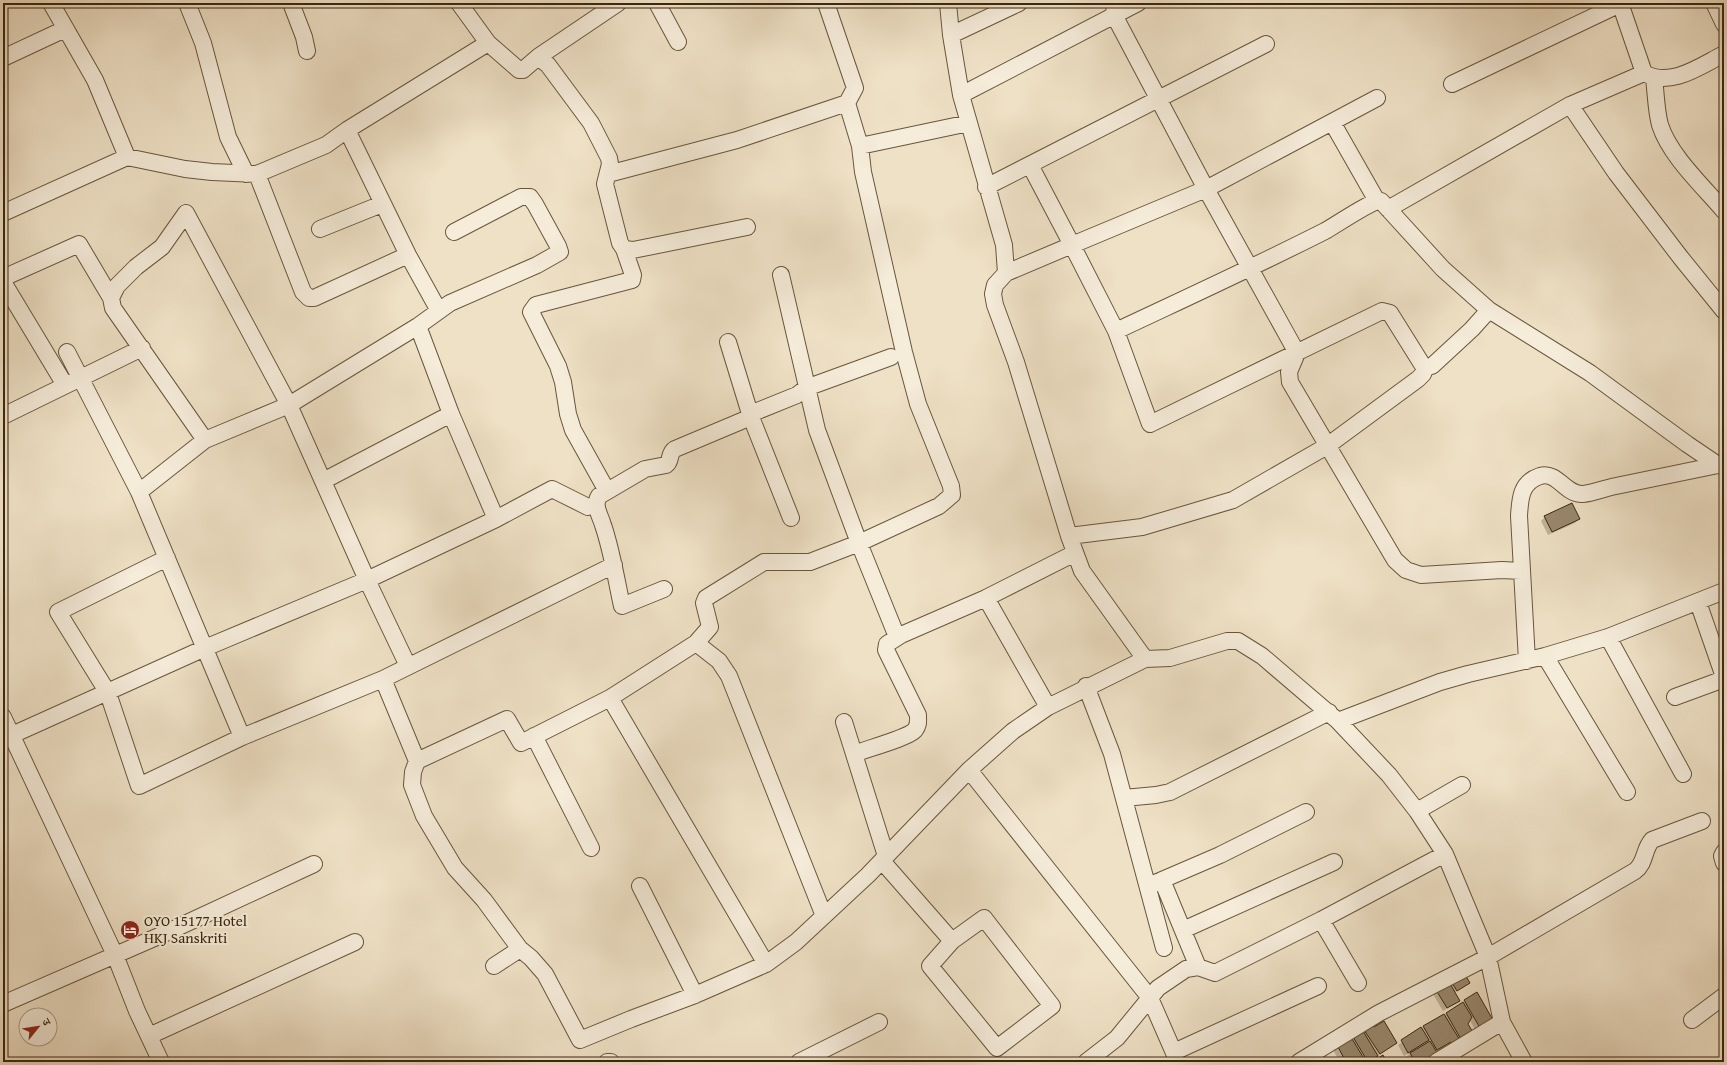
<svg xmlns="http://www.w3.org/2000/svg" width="1727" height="1065" font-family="'Gentium Book Plus','Noto Serif Devanagari',serif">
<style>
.shadow{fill:#0003}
.building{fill:#99886e;stroke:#3b270e}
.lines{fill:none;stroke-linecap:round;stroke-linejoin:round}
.minor-casing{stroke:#68563c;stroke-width:18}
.minor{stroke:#f5ecda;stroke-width:16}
.labels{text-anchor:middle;stroke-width:4;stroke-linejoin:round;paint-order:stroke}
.poi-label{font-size:15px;fill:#3b270e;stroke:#f5ecda;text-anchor:start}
</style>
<rect width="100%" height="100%" fill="#efe1c6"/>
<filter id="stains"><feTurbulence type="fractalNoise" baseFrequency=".005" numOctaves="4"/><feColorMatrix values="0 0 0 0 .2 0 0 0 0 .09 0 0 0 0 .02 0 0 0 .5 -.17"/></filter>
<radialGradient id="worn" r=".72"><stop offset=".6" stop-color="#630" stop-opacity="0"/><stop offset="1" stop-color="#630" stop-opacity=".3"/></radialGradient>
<path class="shadow" d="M1545 517 1579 519 1575 523 1548 535 1541 521Z
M1463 974 1467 985 1454 993 1459 1001 1443 1011 1433 994Z
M1464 1001 1492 1020 1476 1031 1469 1019 1467 1024 1473 1034 1450 1050 1447 1045 1436 1052 1433 1058 1426 1062H1409L1406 1057 1412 1052 1404 1056 1398 1045 1423 1027 1461 1005Z
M1365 1031 1396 1043 1369 1062H1340L1333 1050 1337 1046 1352 1040Z"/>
<path class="building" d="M1572 503 1580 519 1552 532 1544 516Z
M1464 973 1470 983 1457 991 1451 981Z
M1449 982 1460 1001 1447 1008 1436 990Z
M1477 992 1493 1020 1480 1028 1464 1000Z
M1463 1002 1472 1017 1468 1024 1474 1034 1462 1041 1446 1013Z
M1444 1014 1461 1042 1454 1047 1451 1042 1437 1050 1423 1026Z
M1384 1021 1397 1043 1380 1054 1364 1030 1373 1025 1374 1027Z
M1421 1027 1429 1040 1408 1053 1401 1040Z
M1363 1031 1378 1056 1368 1062 1353 1037Z
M1351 1037 1366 1062H1346L1337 1045Z
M1430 1041 1438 1054 1425 1062H1415L1410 1053Z
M1383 1055 1387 1062H1372Z"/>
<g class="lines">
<defs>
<path id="minor" d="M51 3 95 80 127 157
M187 3 203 43 228 137 246 174
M291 3 304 37 307 51
M459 3 488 43 519 70H523L538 57 548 65 591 123 609 158 610 164 605 184 620 243 624 249 633 250 747 227
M657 3 678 42
M826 3 855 88 847 103
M948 3 951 35 961 95 1004 245 1006 273 995 285 993 294 995 305 1016 362 1069 536 1082 571 1145 659 1170 658 1227 641H1238L1262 656 1338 721 1389 775 1417 811 1445 854 1488 957 1502 1022 1524 1062
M1115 3 1114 15 1206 189 1297 353 1289 372 1290 382 1395 560 1406 570 1421 575 1502 570 1521 571
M1620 3 1644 73
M1714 3 1724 24
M951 35 1019 3
M538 57 618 3
M3 58 65 29
M1654 79C1656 93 1656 110 1660 125 1670 156 1703 186 1724 211
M1452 84 1620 4
M961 95 1138 3
M1570 105 1616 173 1681 258 1724 311
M1332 122 1377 201
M347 130 408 255 439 311
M1030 165 1072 245 1206 189 1377 98
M257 174 303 292 309 298H314L408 255
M608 174 737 140 847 103 860 146 969 123
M986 187 1266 44
M1388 209 1570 105 1644 73C1671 88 1700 66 1724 54
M3 213 127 157 185 169 212 172 257 174 326 145 347 130 488 43
M320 229 382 204
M454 232 521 197H530L535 204 558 246 560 252 537 265 450 303 418 326 289 405 205 440 139 492 242 737 383 679 614 565
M1006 273 1072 245 1116 331 1150 424 1382 311 1390 313 1425 369 1423 374 1418 379 1327 446 1233 500 1142 527 1069 536
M781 275 817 430 859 543 897 637
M3 278 79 244 111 298
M3 282 65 385
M418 326 451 414 496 519
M1116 331C1186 298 1256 266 1325 231 1336 225 1372 200 1381 201L1443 269 1489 310 1590 373 1687 444 1718 465 1724 466
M728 342 751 417 791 518
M67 352 139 492
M1432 366 1472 329 1489 310
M3 416 142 348
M205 440 113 308 111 298 117 286 136 267 162 247 186 213 289 405 367 580 408 666
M323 481 451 414
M607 491 573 430 568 414 563 382 558 366 531 312 536 305 632 280 633 275 624 249
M167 558 58 612 108 693 139 786 242 737
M664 589 622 606C616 579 612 551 603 525 600 515 593 505 599 496L645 469 666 465C672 461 668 453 675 449L751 417 755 412 797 395 806 388 891 357
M986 598 1048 707
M1698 602 1724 677
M1608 637 1683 774
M696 643 719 661 729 676 824 916
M1545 656 1627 792
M1527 661 1519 516C1520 498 1521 482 1540 476 1558 471 1565 495 1583 494 1594 493 1605 488 1616 486 1650 479 1684 472 1718 465
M383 679 417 761 507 719 521 743 610 698 696 643 710 627 704 603 706 598 764 562H810L859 543 939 506 952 495 951 486 918 404 904 352 863 172 860 146
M1086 686 1112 754 1164 948
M1675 697 1724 679
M610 698 766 964
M3 717 115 955 137 1011 161 1062
M1338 721 1440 682 1468 674 1545 656 1608 637 1724 591
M844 722 886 856
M12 735 205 648 367 580 496 519 552 489 588 507
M534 736 591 848
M854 754C866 749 908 738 915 730 919 725 918 721 918 715L886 650 887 644 901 635 986 598 1075 553
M417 761 413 772 412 785 424 816 455 868 484 900 520 949
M969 770 1150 998 1178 1062
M1124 798 1156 795 1170 792 1329 712
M1417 811 1462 785
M1724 852 1722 856 1724 863
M882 861 952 941 984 918 1052 1006 997 1048 930 966 952 941
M1162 880 1198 967
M640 886 695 995
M1148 886 1220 855 1306 812
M1321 920 1358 983
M1183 930 1334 862
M494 966 520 949 531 958 545 974 580 1040 631 1019 695 995 766 964 796 942 868 875 969 770 1013 731 1048 707 1145 659
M3 1004 159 936 314 864
M1692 1020 1724 996
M149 1036 355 942
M1174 1052 1318 986
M607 1062H611
M799 1062 879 1022
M1086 1062 1117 1038 1158 988 1186 969 1198 967 1215 973 1321 920 1445 854
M1299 1062 1379 1013 1488 957 1635 871C1646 863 1643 850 1652 840L1702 821
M1436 1062 1502 1022"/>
</defs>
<use href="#minor" class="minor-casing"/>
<use href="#minor" class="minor"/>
</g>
<defs>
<symbol id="hotel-disc" viewBox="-11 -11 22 22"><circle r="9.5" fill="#8f2418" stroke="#f5ecda"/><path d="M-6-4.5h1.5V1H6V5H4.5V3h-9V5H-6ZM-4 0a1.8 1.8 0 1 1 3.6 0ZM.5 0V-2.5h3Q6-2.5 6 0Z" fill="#fff"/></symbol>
</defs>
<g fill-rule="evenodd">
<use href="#hotel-disc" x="119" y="919" width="22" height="22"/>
</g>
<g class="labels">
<g class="poi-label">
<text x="144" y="926">OYO 15177 Hotel<tspan x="144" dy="17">HKJ Sanskriti</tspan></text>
</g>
</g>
<rect width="1727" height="1065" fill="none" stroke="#efe1c6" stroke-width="16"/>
<rect x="4" y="4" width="1719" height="1057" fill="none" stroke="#3b270e" stroke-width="2"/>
<rect x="8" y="8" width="1711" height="1049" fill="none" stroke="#3b270e"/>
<g transform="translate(38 1027) rotate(60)"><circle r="19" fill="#f5ecda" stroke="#ab9d88"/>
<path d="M0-3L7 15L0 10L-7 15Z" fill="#8f2418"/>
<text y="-6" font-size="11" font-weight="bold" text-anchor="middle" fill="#3b270e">उ</text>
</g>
<rect width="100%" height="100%" filter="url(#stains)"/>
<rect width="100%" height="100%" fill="url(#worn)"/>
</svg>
